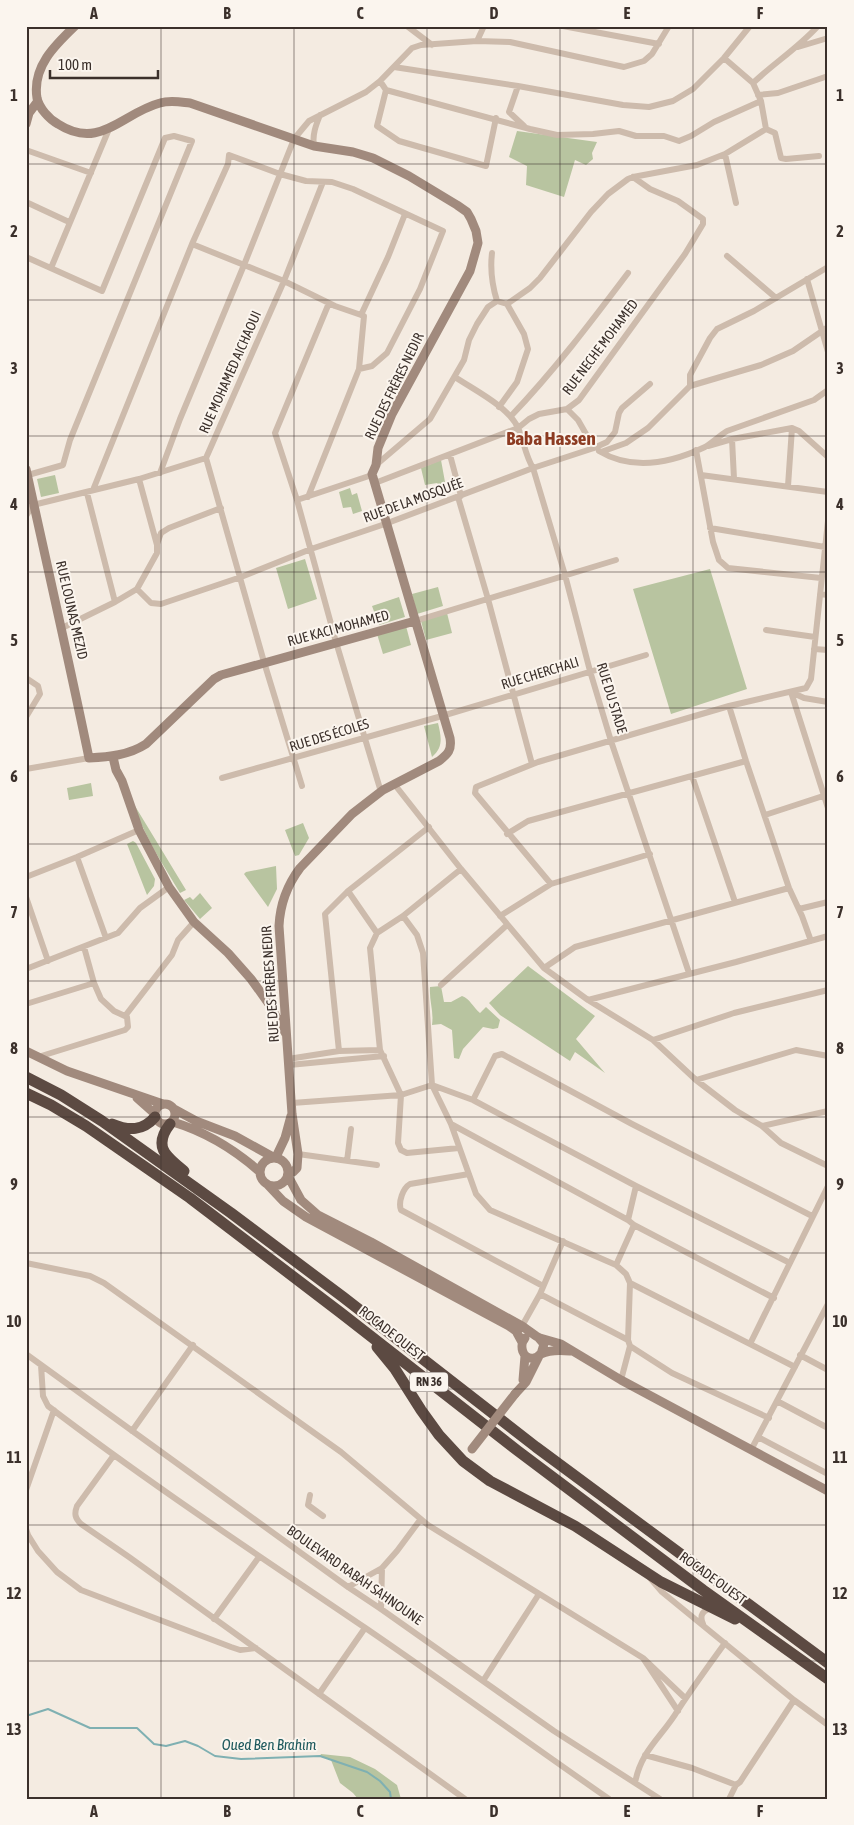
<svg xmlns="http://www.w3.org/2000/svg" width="854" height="1825" font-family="'Asap Condensed',sans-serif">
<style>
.green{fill:#b8c4a0}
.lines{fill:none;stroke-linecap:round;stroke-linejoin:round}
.stream{stroke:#7fb0b2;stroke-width:2}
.street{stroke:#cdbbac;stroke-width:6}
.secondary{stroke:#a18a7d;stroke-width:9}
.highway{stroke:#5c4a42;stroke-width:11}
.secondary-bridge{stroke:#a18a7d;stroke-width:9}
.grid{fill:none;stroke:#3b302b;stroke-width:1;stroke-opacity:0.55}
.labels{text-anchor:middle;stroke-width:4;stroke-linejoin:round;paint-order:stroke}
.shield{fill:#fbf5ee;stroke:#756b66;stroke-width:1}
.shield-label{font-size:12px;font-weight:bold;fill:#3b302b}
.street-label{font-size:14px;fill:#3b302b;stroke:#fbf5ee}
.water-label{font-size:15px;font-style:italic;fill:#1f5a5e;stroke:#fbf5ee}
.district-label{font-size:19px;font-weight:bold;fill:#8c3b22;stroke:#fbf5ee}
.neatline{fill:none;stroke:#3b302b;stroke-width:2}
.grid-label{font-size:16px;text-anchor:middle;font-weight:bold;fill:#3b302b}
</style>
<rect width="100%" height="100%" fill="#f4ebe1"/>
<path class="green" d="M517 131 597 142 592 153 593 159 586 165 575 160 564 197 526 185 527 166 509 157Z
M441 460 445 482 439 485 437 483 425 485 421 468Z
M55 475 59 493 41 497 37 479Z
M350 488 352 495 357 493 362 511 353 514 351 507 343 508 339 492Z
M305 559 317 599 288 609 276 568Z
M710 569 747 689 671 714 633 589Z
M438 587 443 606 417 614 412 594Z
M399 597 405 617 379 625 372 606Z
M447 613 452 633 426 640 421 621Z
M406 626 411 645 383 654 377 634Z
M438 723C441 736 444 747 432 757L424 726Z
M91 783 93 796 69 800 67 788Z
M135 806 186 890 180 893C163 865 146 838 134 807Z
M303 823 309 838 299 855 295 856 285 830Z
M133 841 136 843 155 879 154 886 147 895 127 844Z
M276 866 277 889 268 907 244 874 246 872Z
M200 893 212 908 200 919 184 900 190 897 193 900Z
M528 966 595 1016 576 1039 605 1073 575 1052 570 1061 500 1015 489 1003Z
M441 986 444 1002H451L462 996C470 999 473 1007 480 1013L486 1007 500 1020 498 1028 493 1029 483 1027 463 1049 459 1059 454 1058 452 1030 441 1024 432 1025C434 1011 429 1001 430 987Z
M321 1754 350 1757 375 1769 397 1785 401 1799H358L353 1793 340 1783 331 1760 320 1756Z"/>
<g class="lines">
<path class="stream" d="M26 1716 48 1709 90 1728H137L154 1744 166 1746 185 1741 198 1746 215 1756 241 1759 320 1756 367 1772 380 1781 390 1792 391 1799"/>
<path class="street" d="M407 26 432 45
M563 26 659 44
M477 41 484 26
M798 47 828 38
M724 58 753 83 761 101 766 129 775 133 781 158 786 159 819 156
M394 67 518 86 623 105 649 107 673 101 693 89 724 58 750 26
M380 81 386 90 530 129 557 135 593 134 619 131 636 136H664L679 141 691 136 714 122 761 101
M753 83C774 63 798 48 818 26
M518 86 509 112 524 126
M386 90 377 126 399 141 486 166 496 118
M758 95 778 93 828 76
M314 146C312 135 316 125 320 115
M26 150 91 173
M725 154 736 203
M26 202 69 222
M192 244 284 281 335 306 364 316 359 369 308 497
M492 253C490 270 492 285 497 301
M727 256 776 298
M26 257 102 291 165 138 174 136 192 141 70 440 63 465 28 475
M51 268 109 129
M807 279 828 352
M329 303 275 433 297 500 336 642 381 792
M361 315 388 257 405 214
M455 377C474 390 509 407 518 428 524 441 525 455 533 468L565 575 590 671 611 741 689 973
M690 386 761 365 793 351 828 327
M499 407 517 382 528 349 524 334 507 304
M567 409 578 420 594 448
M511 416C554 371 591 322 628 273
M732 439 734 479
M708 446 732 439 792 428 799 431 828 457
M696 450 713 542 719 560 728 568 821 578
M599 451C632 471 671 463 705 447 712 443 719 436 727 431L814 400 828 390
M601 452 626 443 648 428 690 386V375L710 338 717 329 754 311 828 267
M450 455 461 496
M376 465 430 419 464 360 469 340 477 324 488 307 497 301 507 304 530 288 540 278 591 212 608 194 628 179 633 177 697 165 725 154 766 129
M160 473 180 419 244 265 294 139 309 121 366 92 380 81 412 48 421 45 477 41 510 42 624 67 644 61 652 54 669 26
M701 475 828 492
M375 483 518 428 529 419 539 414 567 409 579 400 685 254 703 224V219L678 201 650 189 633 177
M788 486 792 428
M93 490 192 244 228 164 229 155 280 174 306 181 332 182 353 189 443 231 420 289 387 353 372 366 359 369
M87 493 115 602
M458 497 488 599 532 764
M297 500 372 475
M26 516 33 505 139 479 206 458
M710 528 825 547
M157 544 161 533 169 528 221 508
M137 589 157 553V545L139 479
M820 594 828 595
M415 621 616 560
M62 628 115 602 137 589 151 603 161 604 241 577 311 549 385 524 533 468 594 448 607 442 615 432 619 413 622 408 650 384
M766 630 815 637
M814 649 828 650
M26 678 38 686 40 694 26 717
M791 692 828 808
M791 692 804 698 828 702
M729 706 746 761 789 888 802 916 811 941
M26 769 89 758
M692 776 735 902
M222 778 442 716 646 655
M395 785 461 869 544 968 588 1000 653 1040 696 1080 735 1110 762 1126 781 1143 828 1166
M302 786 264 662 206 458 284 281 323 182
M765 815 823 796
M507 834 528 821 746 761
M77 857 106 938
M26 877 77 857 139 830
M551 884 475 793 476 787 538 762 729 706 806 688 811 679 828 521
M348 891 377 933
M26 897 48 961
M799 909 828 902
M403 916 417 935 423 953 432 1085 473 1100 636 1186 790 1263
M500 916 551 884 650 854
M544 968 575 947 789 888
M26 969 118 933 140 908 169 887
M441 985 507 925
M588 1000 736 962 828 936
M26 1004 94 983 84 947
M125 1016 172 955 178 940 194 922
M653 1040 734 1013 828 990
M339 1051 325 914 348 891 429 827
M38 1057 125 1030 128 1027 127 1017 114 1011 101 999 94 983
M288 1059 339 1051 380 1050
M289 1065 384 1056
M696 1080 796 1050 828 1056
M473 1100 495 1056 502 1054 632 1124 812 1216
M292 1103 401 1095 380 1050 370 948 377 933 403 916 461 869
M451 1124 628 1220 634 1225 774 1298
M762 1126 828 1111
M459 1148 407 1153 401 1150 398 1143 401 1095 432 1085 451 1124 476 1194 490 1210 616 1265 626 1274 630 1283 628 1340 630 1346 621 1380
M298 1154 377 1165
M347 1161 351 1129
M469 1174 410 1184C403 1188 398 1202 401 1210L543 1286
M628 1220 636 1186
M26 1263 90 1276 104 1283 341 1452 428 1525 643 1658
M616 1265 634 1225
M630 1283 795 1367
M540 1294 628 1340
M522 1326 540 1294 563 1241
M750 1344 828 1186
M630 1346 672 1373 769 1418
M26 1354 348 1587 381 1609 554 1731 660 1799
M800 1355 828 1370
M41 1365 43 1396 48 1406C150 1484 258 1555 364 1627 446 1683 527 1742 609 1799
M777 1401 828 1428
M132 1431 193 1345
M758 1437 828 1474
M751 1450 828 1304
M114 1455 77 1506C74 1514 75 1518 81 1524L129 1557 465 1799
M26 1490 54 1410
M310 1495 308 1505 323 1516
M26 1529 28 1535 38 1551 57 1572 81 1590 231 1647 240 1650 256 1648
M650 1578 662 1592 794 1700 828 1725
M348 1587 382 1568 397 1551 420 1520
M381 1609 382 1568
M214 1619 259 1557
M703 1624C699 1615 703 1610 712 1608
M483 1681 539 1594
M319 1694 365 1628
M678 1711 643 1658 685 1698
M645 1755 692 1768 736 1785
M635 1783C641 1750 662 1737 678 1710 693 1687 709 1665 725 1643
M729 1799 736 1785 740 1782 794 1700"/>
<path class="secondary" d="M75 26C55 45 32 67 37 98 39 108 49 119 58 124 100 151 122 113 160 103 170 100 180 102 190 103L314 146 353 152 373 158 409 176 457 205 467 212 471 219 476 231 478 243 470 271 392 414 378 448 376 465 372 474 450 738C452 750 448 754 439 761L383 790 370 800 352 814 300 868C288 884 280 905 279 926L292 1114 298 1154 297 1168 293 1172 288 1173
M26 124 29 113 38 101
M26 469C47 565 69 661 89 758 109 757 129 755 146 744L214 679 221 675 415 621
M113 757 116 770 122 781 139 830 169 887 194 922 228 953 251 979 269 1004 286 1034
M26 1051 67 1071 163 1104
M137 1098 155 1114
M155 1114a10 10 0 1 1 20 0a10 10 0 1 1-20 0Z
M174 1109 196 1121 235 1136 273 1157
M173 1122C206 1132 233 1148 260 1172
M276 1157 285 1138 291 1116
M260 1172a14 14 0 1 1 28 0a14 14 0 1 1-28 0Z
M288 1176 301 1200 318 1215 371 1242 522 1326 536 1336
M267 1184 283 1201 306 1217 509 1326 516 1331 522 1342
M538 1337 544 1344 541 1354
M525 1338C519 1345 522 1360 534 1358 539 1357 537 1356 541 1354 549 1350 561 1350 570 1351
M540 1338 561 1344 621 1380 828 1491
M523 1380 525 1356
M515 1394 526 1382 539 1356"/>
<path class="highway" d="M26 1077 61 1095 102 1121 231 1213 343 1297 536 1447 828 1663
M26 1093 51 1105 86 1126 190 1198 341 1313 518 1451 703 1590 828 1679
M112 1124C129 1131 143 1131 155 1117
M170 1124C153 1146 165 1156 184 1171
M377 1347 395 1369 421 1410 439 1435 463 1461 490 1481 575 1526 661 1582 735 1619"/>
<path class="secondary-bridge" d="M472 1449 515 1394"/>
</g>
<path class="grid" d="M161 26V1799M294 26V1799M427 26V1799M560 26V1799M693 26V1799M26 164H828M26 300H828M26 436H828M26 572H828M26 708H828M26 844H828M26 981H828M26 1117H828M26 1253H828M26 1389H828M26 1525H828M26 1661H828"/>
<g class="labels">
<rect class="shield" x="410" y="1372.5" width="38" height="19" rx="4"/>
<g class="shield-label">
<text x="429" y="1386">RN 36</text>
</g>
<g class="street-label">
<text transform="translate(600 347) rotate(-53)" y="5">RUE NECHE MOHAMED</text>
<text transform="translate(230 372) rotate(-66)" y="5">RUE MOHAMED AICHAOUI</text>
<text transform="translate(394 386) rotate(-64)" y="5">RUE DES FRÈRES NEDIR</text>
<text transform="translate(413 500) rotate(-20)" y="5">RUE DE LA MOSQUÉE</text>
<text transform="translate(72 610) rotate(77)" y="5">RUE LOUNAS MEZID</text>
<text transform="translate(338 628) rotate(-15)" y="5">RUE KACI MOHAMED</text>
<text transform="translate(540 673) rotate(-17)" y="5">RUE CHERCHALI</text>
<text transform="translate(612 698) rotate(73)" y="5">RUE DU STADE</text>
<text transform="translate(329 735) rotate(-17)" y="5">RUE DES ÉCOLES</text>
<text transform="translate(270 984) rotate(-94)" y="5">RUE DES FRÈRES NEDIR</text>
<text transform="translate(392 1333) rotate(38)" y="5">ROCADE OUEST</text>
<text transform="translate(355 1575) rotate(35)" y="5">BOULEVARD RABAH SAHNOUNE</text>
<text transform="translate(713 1578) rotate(36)" y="5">ROCADE OUEST</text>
</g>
<g class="water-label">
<text x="269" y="1750">Oued Ben Brahim</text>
</g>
<g class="district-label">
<text x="551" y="445">Baba Hassen</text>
</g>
</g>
<rect width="854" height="1825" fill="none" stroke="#fbf5ee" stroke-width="55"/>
<path d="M50 70v8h108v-8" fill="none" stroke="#3b302b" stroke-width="2.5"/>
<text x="58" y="70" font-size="15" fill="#3b302b" stroke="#fbf5ee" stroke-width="4" paint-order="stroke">100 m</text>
<rect x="28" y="28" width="798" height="1770" class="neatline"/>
<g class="grid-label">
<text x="94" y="19">A</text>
<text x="227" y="19">B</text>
<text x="360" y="19">C</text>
<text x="494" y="19">D</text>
<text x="627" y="19">E</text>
<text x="760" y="19">F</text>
<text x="14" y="101">1</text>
<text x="840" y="101">1</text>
<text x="14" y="237">2</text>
<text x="840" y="237">2</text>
<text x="14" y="374">3</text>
<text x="840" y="374">3</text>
<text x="14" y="510">4</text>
<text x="840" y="510">4</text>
<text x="14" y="646">5</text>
<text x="840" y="646">5</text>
<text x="14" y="782">6</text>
<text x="840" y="782">6</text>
<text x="14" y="918">7</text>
<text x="840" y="918">7</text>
<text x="14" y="1054">8</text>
<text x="840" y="1054">8</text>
<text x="14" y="1190">9</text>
<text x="840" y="1190">9</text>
<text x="14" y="1327">10</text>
<text x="840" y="1327">10</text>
<text x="14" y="1463">11</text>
<text x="840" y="1463">11</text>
<text x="14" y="1599">12</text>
<text x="840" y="1599">12</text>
<text x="14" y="1735">13</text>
<text x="840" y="1735">13</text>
<text x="94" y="1817">A</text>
<text x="227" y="1817">B</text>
<text x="360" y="1817">C</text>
<text x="494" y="1817">D</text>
<text x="627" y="1817">E</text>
<text x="760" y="1817">F</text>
</g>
</svg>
